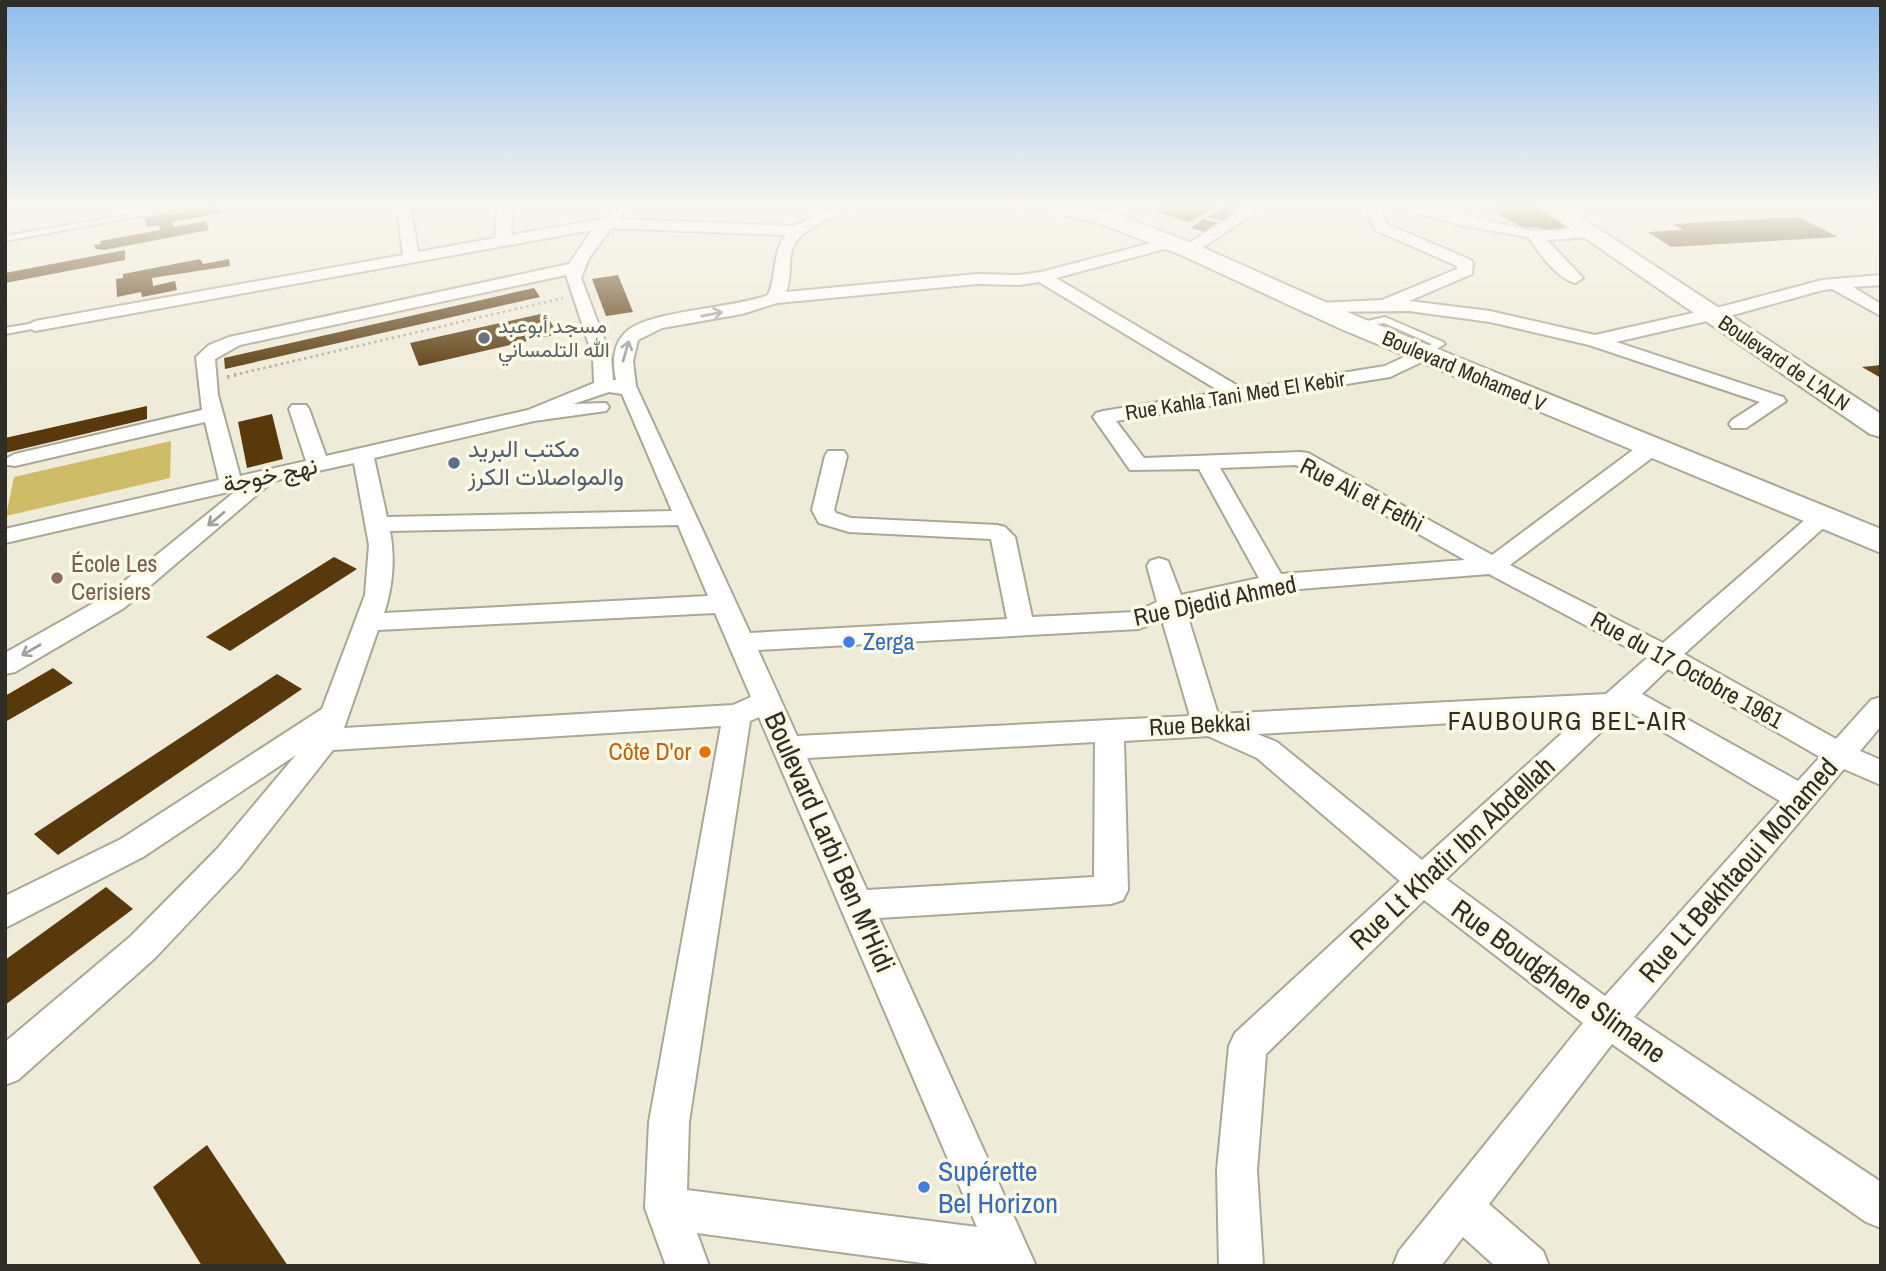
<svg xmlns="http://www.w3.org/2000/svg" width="1886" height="1271" font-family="'Archivo Narrow',Vazirmatn,sans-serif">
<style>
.green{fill:#cebc67}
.building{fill:#59390c}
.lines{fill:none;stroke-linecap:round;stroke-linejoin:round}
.service-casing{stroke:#aba796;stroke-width:4}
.minor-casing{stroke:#aba796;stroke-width:4}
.secondary-casing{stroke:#aba796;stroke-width:4}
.primary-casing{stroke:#aba796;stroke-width:4}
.path-far1{stroke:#afab9d;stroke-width:2.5;stroke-dasharray:2.5 3.5;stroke-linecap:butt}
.path{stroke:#afab9d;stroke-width:3.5;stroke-dasharray:2.5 4.5;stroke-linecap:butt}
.service{fill:#fff;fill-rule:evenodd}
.minor{fill:#fff;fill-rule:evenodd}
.secondary{fill:#fff;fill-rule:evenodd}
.primary{fill:#fff;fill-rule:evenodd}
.oneway{stroke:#a1a09e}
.worship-dot{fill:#6b7280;stroke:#fcf9e6;stroke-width:2.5}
.service-dot{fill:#5c6f8a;stroke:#fcf9e6;stroke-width:2.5}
.education-dot{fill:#8d6e63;stroke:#fcf9e6;stroke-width:2.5}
.shop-dot{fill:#3f7fe0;stroke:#fcf9e6;stroke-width:2.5}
.food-dot{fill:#e8710a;stroke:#fcf9e6;stroke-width:2.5}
.labels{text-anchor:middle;stroke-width:7;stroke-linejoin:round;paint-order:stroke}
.far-worship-label{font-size:21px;fill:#5b616d;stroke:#fcf9e6;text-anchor:start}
.far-street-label{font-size:21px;fill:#2f2d27;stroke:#fcf9e6}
.service-label{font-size:24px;fill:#4e5e75;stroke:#fcf9e6;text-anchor:start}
.street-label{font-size:24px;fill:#2f2d27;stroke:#fcf9e6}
.education-label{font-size:24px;fill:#785e54;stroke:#fcf9e6;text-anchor:start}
.shop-label{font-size:24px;fill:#366cbe;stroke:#fcf9e6;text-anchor:start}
.food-label{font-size:24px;fill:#c56008;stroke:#fcf9e6;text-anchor:end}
.neighbourhood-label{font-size:26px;letter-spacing:2px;fill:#2f2d27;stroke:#fcf9e6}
.near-street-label{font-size:28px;fill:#2f2d27;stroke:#fcf9e6}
.near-shop-label{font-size:28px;fill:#366cbe;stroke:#fcf9e6;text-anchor:start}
</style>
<rect width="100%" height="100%" fill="#efebd9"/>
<path class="green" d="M171 441 170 478 6 516 14 477Z"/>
<path class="building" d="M219 205 222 213 172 222 174 227 206 221 209 230 104 250 96 249 94 245 101 244 100 241 160 230 159 225 147 227 145 218Z
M1167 205H1220L1189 222 1154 211Z
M1229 205H1254L1226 222 1208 217Z
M1498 205H1533L1571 230 1544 232 1537 227 1524 228 1499 215Z
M1799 217 1838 237 1671 247 1648 232 1683 230 1673 224Z
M1203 219 1225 224 1213 234 1191 228Z
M125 250V260L5 283V273Z
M200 259 203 264 229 259 230 266 152 278 153 286 175 281 177 290 142 297 141 292 117 297 116 279 123 278V274Z
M618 275 633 312 606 316 592 279Z
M534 288 540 297 225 369 224 358Z
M545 313 558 334 419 366 410 343Z
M1881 365V378L1862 367Z
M147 406V419L5 453V438Z
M272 414 283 459 247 468 238 422Z
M334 557 357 569 230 651 206 637Z
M53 668 73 683 5 722V696Z
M277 674 302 689 58 855 34 834Z
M106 887 133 909 5 1005V960Z
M207 1145 288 1266H202L153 1187Z"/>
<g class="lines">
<defs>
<path id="service" d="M186 205H201L5 241V236Z
M1385 317 1443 342 1445 344 1423 357 1419 356V352L1432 344 1384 323 1355 328 1350 325Z
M35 323 40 326 38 328 5 334V328Z"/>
<path id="minor" d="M404 205 411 209 418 252 495 238 498 205H512L511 235 602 219 616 205H631L619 219 795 226 839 205H858L856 208C835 217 796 227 791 254 789 267 791 279 786 292L977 274 1019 275 1041 272 1170 238 1176 240 1178 243 1176 246 1056 278 1243 389 1385 366 1423 348 1432 354 1430 358 1390 377 1116 421 1144 458 1300 452 1308 453 1492 555 1641 444H1657L1660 449 1657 454 1510 565 1663 643 1815 511H1831L1835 516 1831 521 1684 654 1836 739 1871 700 1881 697V726L1860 751 1881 760V785L1844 769 1634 1017 1881 1182V1228L1866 1222 1612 1044 1489 1204 1543 1251 1549 1266H1495L1463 1237 1441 1266H1393L1399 1251 1583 1023 1424 900 1266 1054 1257 1170 1263 1266H1219L1217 1170 1229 1046 1235 1033 1400 881 1257 758 1208 736 1124 741 1128 890 1123 900 1111 904 879 918 1036 1266H945L697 1233 709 1266H666L645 1208 649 1122 721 726 333 750 239 869 155 958 18 1080 5 1085V1042L131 936 217 849 296 755 143 857 5 928V896L121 839 322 709 365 595 369 545 354 463 273 481 124 608 15 672 5 674V653L106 596 237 490 5 543V529L219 480 205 422 15 466 7 465 5 459 15 454 202 410 196 357 209 345 229 337 569 264 592 230 35 331 26 326 35 321 403 255 397 209ZM611 228 785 235C772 254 777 275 768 295 733 309 647 310 625 333 612 346 613 364 616 380H613L611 357 581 278 589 258ZM566 275 593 357 594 383 528 410 326 456 309 409 306 405H292L289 409 306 461 240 476 218 395 215 359 240 345ZM1039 282 1221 392 1103 411 1096 413 1093 417 1130 470 1199 469 1259 578 1181 595 1168 561 1159 558 1150 561 1147 566 1157 602 1135 612 1032 617 1015 537 1005 527 997 525 851 518 836 513 834 510 847 456 844 451H828L825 456 812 510 819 523 849 532 991 539 1007 619 750 633 636 386 633 361 638 340 662 328 742 314 777 303 977 284 1019 285ZM609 392 622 394 672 511 387 517 374 458 534 421 606 411 609 407 606 403 573 404ZM1296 465 1465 560 1281 574 1220 468ZM678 525 708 596 384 613C393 587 395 557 390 531ZM1489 574 1647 658 1606 694 1218 714 1186 611 1274 591ZM715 613 751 697 733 705 344 728 378 630ZM1162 620 1190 716 797 736 758 650 1139 629ZM1668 669 1820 757 1798 781 1642 694ZM1625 709 1780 801 1605 996 1446 879ZM1581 716 1422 860 1277 742 1257 734ZM759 717 977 1227 687 1190 689 1122 750 721ZM1095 742 1094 877 867 890 807 758Z
M1120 205H1137L1111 221H1101L1098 218Z
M1249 205H1265L1195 253H1183L1181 250 1183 247Z
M1365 205H1379L1387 224 1471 260 1473 263 1472 274 1409 301 1490 311 1595 335 1724 306 1822 280 1881 275V285L1853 287 1881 304V316L1832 289 1823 290 1733 315 1616 342 1783 397 1786 401 1746 428H1732L1729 424 1732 420 1760 402 1589 345 1490 322 1409 311 1312 312 1309 308 1318 303 1382 300 1457 269V266L1375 230Z
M1397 205C1443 202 1500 230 1548 231 1562 232 1585 222 1596 232L1588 237 1547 240 1583 278 1575 283C1556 278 1539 252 1528 237L1460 225 1399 208Z"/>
<path id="secondary" d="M1036 205H1075L1114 213 1197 245 1359 317 1881 529V553L1341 329 1181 255 1099 223 1039 210Z"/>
<path id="primary" d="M1537 205H1562L1881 414V437L1870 434Z"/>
</defs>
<use href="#service" class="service-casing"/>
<use href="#minor" class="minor-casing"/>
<use href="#secondary" class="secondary-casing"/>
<use href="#primary" class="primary-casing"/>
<path class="path-far1" d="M234 375 563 298"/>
<path class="path" d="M227 377 241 374"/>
<use href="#service" class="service"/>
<use href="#minor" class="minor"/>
<use href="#secondary" class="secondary"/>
<use href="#primary" class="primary"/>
</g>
<defs><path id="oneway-shaft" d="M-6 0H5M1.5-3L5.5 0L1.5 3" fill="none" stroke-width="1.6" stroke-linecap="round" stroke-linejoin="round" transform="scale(1.75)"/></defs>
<g class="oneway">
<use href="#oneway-shaft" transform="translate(712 314) rotate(-11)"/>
<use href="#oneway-shaft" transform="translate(626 351) rotate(-74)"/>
<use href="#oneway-shaft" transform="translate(216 519) rotate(140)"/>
<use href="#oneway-shaft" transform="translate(31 650) rotate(150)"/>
</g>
<linearGradient id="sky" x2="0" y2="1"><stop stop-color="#8ebdee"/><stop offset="0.54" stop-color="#f8f6ee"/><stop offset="1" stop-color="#f8f6ee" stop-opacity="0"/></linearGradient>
<rect width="1886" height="383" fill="url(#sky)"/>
<circle class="worship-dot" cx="484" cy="338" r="7"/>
<circle class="service-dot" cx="454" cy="463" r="7"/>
<circle class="education-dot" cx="57" cy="578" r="7"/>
<g class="shop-dot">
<circle cx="849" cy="642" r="7"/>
<circle cx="924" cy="1187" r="7"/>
</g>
<circle class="food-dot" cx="705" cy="752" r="7"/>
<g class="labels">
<g class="far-worship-label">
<text x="498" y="333">مسجد أبوعبد<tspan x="498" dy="24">الله التلمساني</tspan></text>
</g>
<g class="far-street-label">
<text transform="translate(1784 363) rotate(34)" y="7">Boulevard de L'ALN</text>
<text transform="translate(1464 371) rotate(23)" y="7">Boulevard Mohamed V</text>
<text transform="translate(1235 396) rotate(-9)" y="7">Rue Kahla Tani Med El Kebir</text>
</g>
<g class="service-label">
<text x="468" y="457">مكتب البريد<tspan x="468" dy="28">والمواصلات الكرز</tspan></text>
</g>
<g class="street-label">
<text transform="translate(270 475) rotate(-12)" y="8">نهج خوجة</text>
<text transform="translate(1362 495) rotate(27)" y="8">Rue Ali et Fethi</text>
<text transform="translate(1215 601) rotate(-12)" y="8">Rue Djedid Ahmed</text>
<text transform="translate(1687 670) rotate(29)" y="8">Rue du 17 Octobre 1961</text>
<text transform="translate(1200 725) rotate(-3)" y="8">Rue Bekkai</text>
</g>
<g class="education-label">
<text x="71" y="572">École Les<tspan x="71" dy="28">Cerisiers</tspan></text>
</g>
<g class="shop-label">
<text x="863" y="650">Zerga</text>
</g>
<g class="food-label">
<text x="691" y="760">Côte D'or</text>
</g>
<g class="neighbourhood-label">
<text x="1568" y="730">FAUBOURG BEL-AIR</text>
</g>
<g class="near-street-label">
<text transform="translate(830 842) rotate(66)" y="10">Boulevard Larbi Ben M'Hidi</text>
<text transform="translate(1452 853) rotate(-43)" y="10">Rue Lt Khatir Ibn Abdellah</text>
<text transform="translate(1738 870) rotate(-49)" y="10">Rue Lt Bekhtaoui Mohamed</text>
<text transform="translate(1559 981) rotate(36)" y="10">Rue Boudghene Slimane</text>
</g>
<g class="near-shop-label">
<text x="938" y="1181">Supérette<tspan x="938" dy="32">Bel Horizon</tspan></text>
</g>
</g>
<rect width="1886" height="1271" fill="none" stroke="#2f2d27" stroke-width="14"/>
</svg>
